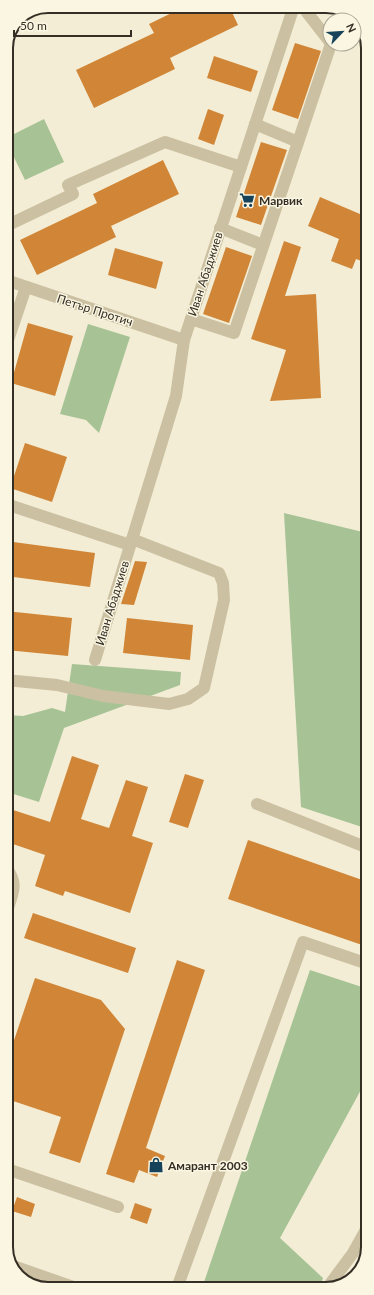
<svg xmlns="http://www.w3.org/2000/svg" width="374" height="1295" font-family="Lato,sans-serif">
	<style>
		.green { fill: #a7c395 }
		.building { fill: #d08636 }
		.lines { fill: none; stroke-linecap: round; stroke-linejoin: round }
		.minor { stroke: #cbc0a1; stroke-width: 12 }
		.labels { text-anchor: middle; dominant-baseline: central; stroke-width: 3; stroke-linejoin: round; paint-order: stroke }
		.poi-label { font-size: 12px; font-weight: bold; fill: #352e25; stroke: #faf6e2; text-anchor: start }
		.street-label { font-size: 12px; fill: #352e25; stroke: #faf6e2 }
		.rim { fill: none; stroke: #352e25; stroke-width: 2 }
	</style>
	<rect width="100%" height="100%" fill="#f3edd6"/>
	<!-- green -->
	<g class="green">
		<path d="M44,119L64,162L25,180L6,141V138Z"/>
		<path d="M88,324L130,337L99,433L86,420L60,414Z"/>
		<path d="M284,513L367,533L368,829L301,807Z"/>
		<path d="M72,664L181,672L180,685L64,728L39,802L7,792V715L23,716L52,708L65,712Z"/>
		<path d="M310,970L368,989V1077L280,1238L323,1278L320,1288H202Z"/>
	</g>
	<!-- building -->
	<g class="building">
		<path d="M186,6H229L238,25L170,58L175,69L94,108L76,70L154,33L149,24Z"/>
		<path d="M295,43L321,51L298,119L272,110Z"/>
		<path d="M214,56L258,71L251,92L207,78Z"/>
		<path d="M208,109L224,115L214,145L198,139Z"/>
		<path d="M261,142L287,150L261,225L236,217Z"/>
		<path d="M163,160L179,194L111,226L116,237L37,275L20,240L97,203L93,194Z"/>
		<path d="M320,197L367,217V263L356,259L352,269L331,261L339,239L308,226Z"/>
		<path d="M284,241L301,247L285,296L316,294L321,398L270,401L286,350L251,339Z"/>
		<path d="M226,247L252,256L229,323L203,314Z"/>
		<path d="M115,248L163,262L156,289L108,275Z"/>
		<path d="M28,323L73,336L55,396L11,383Z"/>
		<path d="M25,443L67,457L52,502L10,488Z"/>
		<path d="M6,541L95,553L90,587L6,576Z"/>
		<path d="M135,561L147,562L134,605L121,604Z"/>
		<path d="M6,611L72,618L68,656L6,650Z"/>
		<path d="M127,618L193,625L190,660L123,653Z"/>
		<path d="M72,756L99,765L81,819L109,828L126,780L148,787L132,836L153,843L130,913L65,891L63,896L35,886L45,855L7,842V808L50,822Z"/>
		<path d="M185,774L204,780L188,828L169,822Z"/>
		<path d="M248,840L368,882V947L228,899Z"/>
		<path d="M33,913L136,948L128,973L24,938Z"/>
		<path d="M177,960L205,970L146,1148L165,1156L157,1177L139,1170L134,1183L106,1174Z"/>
		<path d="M35,978L101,1000L125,1029L80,1163L49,1153L61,1117L7,1099V1061Z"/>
		<path d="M17,1197L35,1204L31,1217L12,1211Z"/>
		<path d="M135,1203L152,1209L147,1224L130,1218Z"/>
	</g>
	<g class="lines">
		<!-- minor -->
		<g class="minor">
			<path d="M302,6L330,42"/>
			<path d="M255,124L298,142"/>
			<path d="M6,226L73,194L68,185L165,142L241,167"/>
			<path d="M220,228L263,245"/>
			<path d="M6,280L184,340"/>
			<path d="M191,319L234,333L331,44"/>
			<path d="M6,346L26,287"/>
			<path d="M6,504L130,545"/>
			<path d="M95,660L176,396L184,340L294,6"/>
			<path d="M6,680L57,685L103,696L169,704L188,699L204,688L224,600L223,583L219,573L132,539"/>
			<path d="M257,804L368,848"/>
			<path d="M7,869C19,884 12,895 7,911"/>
			<path d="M7,1169L118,1207"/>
			<path d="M13,1266L79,1289"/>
			<path d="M177,1288L303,942L368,964"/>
			<path d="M328,1288L330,1284L353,1253L368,1226"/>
		</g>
	</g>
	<!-- icons -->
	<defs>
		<g id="supermarket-bare" transform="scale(1.2)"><path d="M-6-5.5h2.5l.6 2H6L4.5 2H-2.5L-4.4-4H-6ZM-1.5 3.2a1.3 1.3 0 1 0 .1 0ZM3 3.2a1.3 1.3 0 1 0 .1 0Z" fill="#17435a" stroke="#faf6e2" stroke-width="2.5" paint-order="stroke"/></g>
		<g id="shop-bare" transform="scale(1.2)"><path d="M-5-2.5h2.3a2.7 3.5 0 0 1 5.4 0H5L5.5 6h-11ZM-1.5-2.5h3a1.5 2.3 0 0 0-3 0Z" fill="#17435a" stroke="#faf6e2" stroke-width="2.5" paint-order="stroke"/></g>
	</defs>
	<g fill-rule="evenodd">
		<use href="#supermarket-bare" x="247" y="200"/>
		<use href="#shop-bare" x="156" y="1165"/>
	</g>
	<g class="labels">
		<!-- poi labels -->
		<g class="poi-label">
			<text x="259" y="200">Марвик</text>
			<text x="168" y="1165">Амарант 2003</text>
		</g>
		<!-- street labels -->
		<g class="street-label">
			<text transform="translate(205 274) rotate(-72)">Иван Абаджиев</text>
			<text transform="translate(95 310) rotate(18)">Петър Протич</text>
			<text transform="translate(112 603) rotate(-73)">Иван Абаджиев</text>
		</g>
	</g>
	<!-- crop -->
	<path d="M0 0H374V1295H0ZM48 13H326A35 35 0 0 1 361 48V1247A35 35 0 0 1 326 1282H48A35 35 0 0 1 13 1247V48A35 35 0 0 1 48 13Z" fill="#faf6e2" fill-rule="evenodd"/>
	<path class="rim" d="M48 13H326A35 35 0 0 1 361 48V1247A35 35 0 0 1 326 1282H48A35 35 0 0 1 13 1247V48A35 35 0 0 1 48 13Z"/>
	<!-- north arrow -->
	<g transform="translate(342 32) rotate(65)"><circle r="19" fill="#faf6e2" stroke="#aba696"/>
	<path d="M0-3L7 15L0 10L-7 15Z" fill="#17435a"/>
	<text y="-6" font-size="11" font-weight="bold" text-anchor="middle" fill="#352e25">N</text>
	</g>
	<!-- scale -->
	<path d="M14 30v6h117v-6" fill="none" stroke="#352e25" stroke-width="2"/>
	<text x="20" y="30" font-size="12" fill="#352e25" stroke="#faf6e2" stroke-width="3" paint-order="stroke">50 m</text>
</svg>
